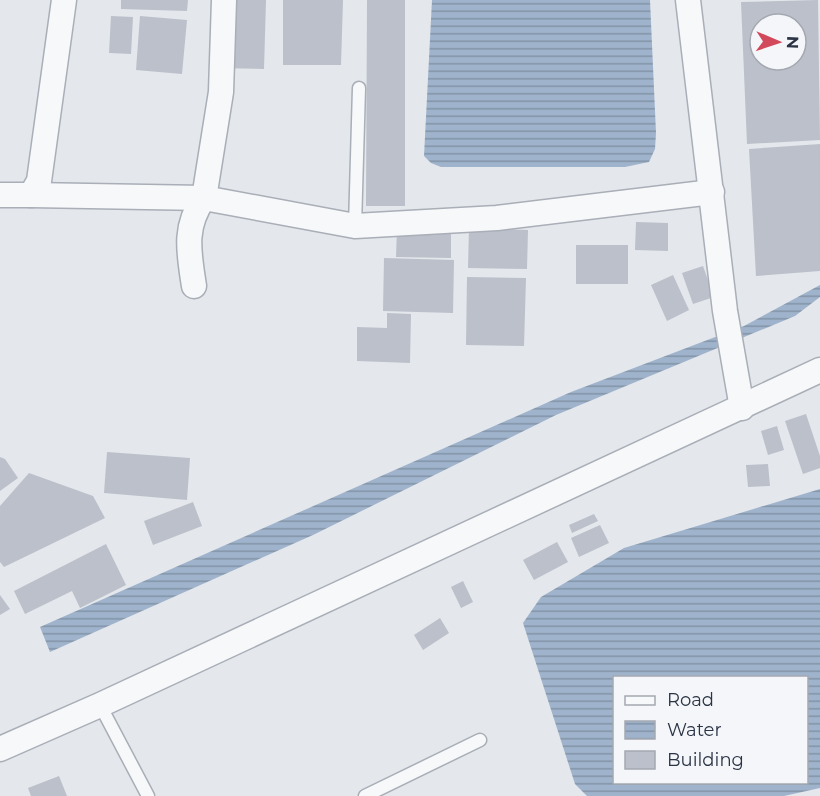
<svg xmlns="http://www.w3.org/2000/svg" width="820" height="796" font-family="Montserrat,sans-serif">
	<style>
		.water { fill: url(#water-rules); fill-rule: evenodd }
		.building { fill: #bbc0ca; fill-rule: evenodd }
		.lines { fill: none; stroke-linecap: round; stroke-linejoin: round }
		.service-casing { stroke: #a9aeb7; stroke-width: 15 }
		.minor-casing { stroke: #a9aeb7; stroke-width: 27 }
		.service { stroke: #f7f8fa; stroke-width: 12 }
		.minor { stroke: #f7f8fa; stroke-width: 24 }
	</style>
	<defs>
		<pattern id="water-rules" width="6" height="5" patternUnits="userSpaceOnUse" patternTransform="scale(1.5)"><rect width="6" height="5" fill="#9fb4cc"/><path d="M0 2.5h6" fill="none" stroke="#8293a7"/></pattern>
	</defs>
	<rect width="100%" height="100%" fill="#e4e7ec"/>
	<!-- water -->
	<g class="water">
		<path d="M432,0H650L656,133L655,149L649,162L625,167H441L431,163L424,156Z"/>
		<path d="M820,285V297L795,316L556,415L313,535L50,652L40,627L571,392L744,326Z"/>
		<path d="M820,489V788L784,796H587L575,784L523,623L541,597L624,548ZM614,678H806V782H614Z"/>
	</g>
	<!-- building -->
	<g class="building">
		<path d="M121,0H188L187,11L121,9Z"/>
		<path d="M217,0H266L264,69L215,68Z"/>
		<path d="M283,0H343L341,65H283Z"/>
		<path d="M367,0H405V206H366Z"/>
		<path d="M818,0L820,140L747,144L741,2ZM760,24H796V60H760Z"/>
		<path d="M111,16L133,17L131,54L109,53Z"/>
		<path d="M140,16L187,20L182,74L136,70Z"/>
		<path d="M820,144V271L756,276L749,149Z"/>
		<path d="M636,222L668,223V251L635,250Z"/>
		<path d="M397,228L451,229V258L396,257Z"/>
		<path d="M469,228L528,230L527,269L468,268Z"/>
		<rect x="576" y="245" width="52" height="39"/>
		<path d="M384,258L454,260L453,313L383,311Z"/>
		<path d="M703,266L714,297L693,304L682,273Z"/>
		<path d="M673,275L689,310L667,321L651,285Z"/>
		<path d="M467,277L526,278L524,346L466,345Z"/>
		<path d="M387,313L411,314L410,363L357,361V327L387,328Z"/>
		<path d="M806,414L820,456V468L803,474L785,421Z"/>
		<path d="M777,426L784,450L768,455L761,431Z"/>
		<path d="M107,452L190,458L187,500L104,493Z"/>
		<path d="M0,457L5,459L18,478L0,491Z"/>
		<path d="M768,464L770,486L748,487L746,465Z"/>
		<path d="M29,473L93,496L105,518L4,567L0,562V506Z"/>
		<path d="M193,502L202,526L153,545L144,521Z"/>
		<path d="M594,514L598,521L572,533L569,525Z"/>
		<path d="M600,525L609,543L579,557L571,538Z"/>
		<path d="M557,542L568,562L534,580L523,560Z"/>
		<path d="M106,544L126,585L80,608L72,591L25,614L14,591Z"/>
		<path d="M463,581L473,602L461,608L451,587Z"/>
		<path d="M0,595L10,609L0,615Z"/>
		<path d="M440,618L449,633L423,650L414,635Z"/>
		<path d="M59,776L67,796H31L28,788Z"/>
	</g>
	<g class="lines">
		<!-- service casing -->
		<g class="service-casing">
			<g id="service">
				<path d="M355,226L359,88"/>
				<path d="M100,705L148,796"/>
				<path d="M365,796L480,740"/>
			</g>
		</g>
		<!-- minor casing -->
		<g class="minor-casing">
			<g id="minor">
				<path d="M224,0L221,92L204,198L355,226L497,218L712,192"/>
				<path d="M688,0L725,311L742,408"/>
				<path d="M0,195H31L39,181L64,0"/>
				<path d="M31,195L204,198"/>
				<path d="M194,286C189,253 183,227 204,198"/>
				<path d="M0,749L100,705L820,370"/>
			</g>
		</g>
		<!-- service -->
		<use href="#service" class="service"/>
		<!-- minor -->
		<use href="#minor" class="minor"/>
	</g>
	<!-- legend -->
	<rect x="613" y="676" width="195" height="108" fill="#f4f6f9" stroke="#a4a8b1" stroke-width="1.5"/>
	<rect x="625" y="696" width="30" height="9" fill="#f7f8fa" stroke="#a4a8b1" stroke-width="1.5"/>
	<text x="667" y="706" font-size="18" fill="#2b3445">Road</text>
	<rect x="625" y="721" width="30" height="18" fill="url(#water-rules)" stroke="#a4a8b1" stroke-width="1.5"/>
	<text x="667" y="736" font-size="18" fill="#2b3445">Water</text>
	<rect x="625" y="751" width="30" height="18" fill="#bbc0ca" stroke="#a4a8b1" stroke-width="1.5"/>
	<text x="667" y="766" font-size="18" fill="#2b3445">Building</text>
	<!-- north arrow -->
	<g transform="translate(778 42) rotate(92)"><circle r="28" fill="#f4f6f9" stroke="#a4a8b1" stroke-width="1.5"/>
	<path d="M0-4.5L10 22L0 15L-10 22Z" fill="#d1495b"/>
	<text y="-9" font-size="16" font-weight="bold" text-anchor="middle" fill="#2b3445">N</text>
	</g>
</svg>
